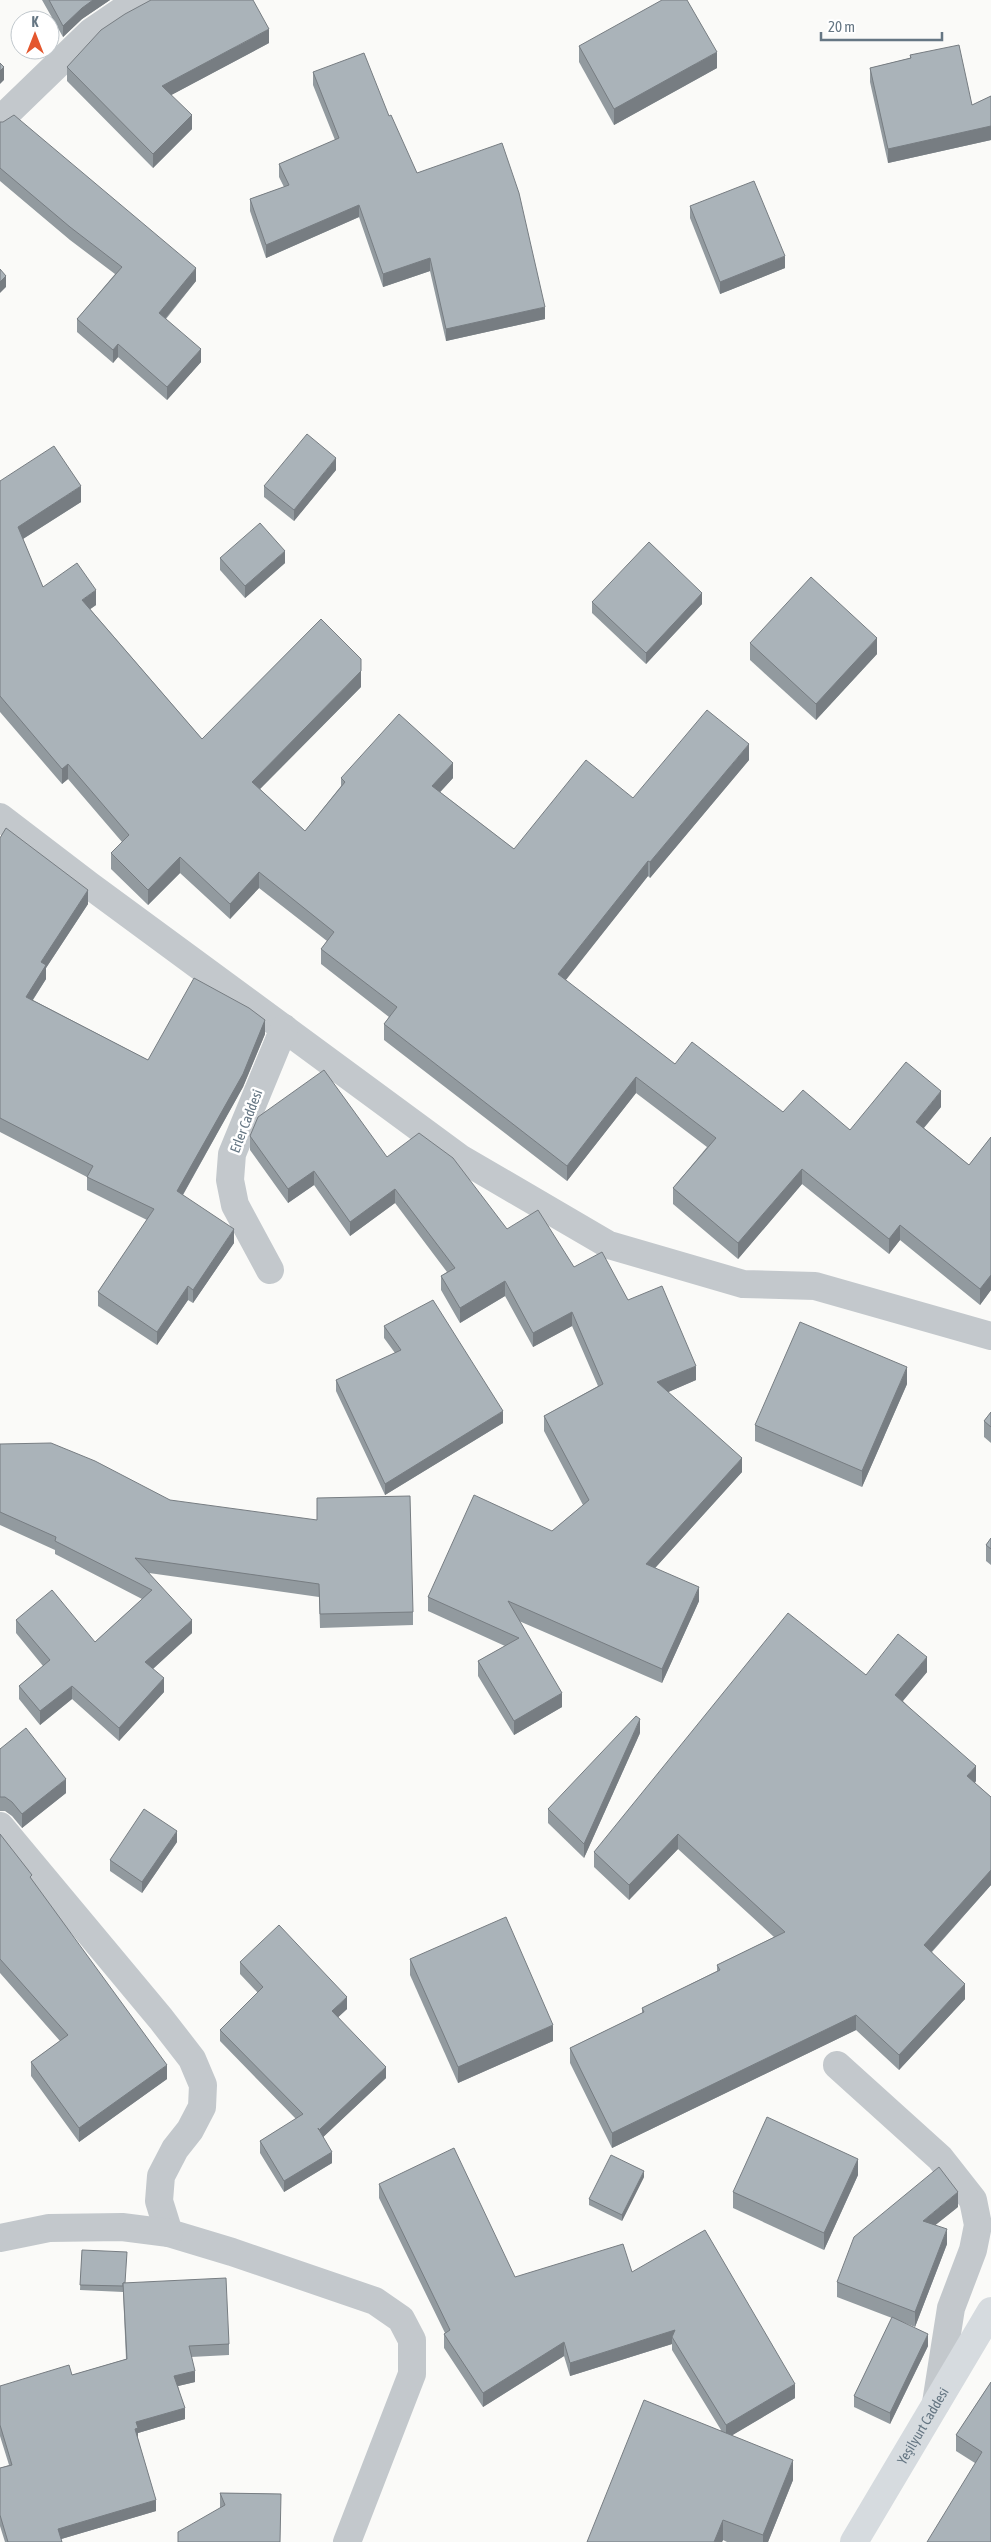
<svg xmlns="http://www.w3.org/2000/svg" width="991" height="2542" font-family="'Asap Condensed',sans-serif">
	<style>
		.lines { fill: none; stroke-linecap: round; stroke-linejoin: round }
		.minor { stroke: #c3c8cc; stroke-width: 28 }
		.secondary { stroke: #d6dbdf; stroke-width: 28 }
		.wall { fill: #929a9f }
		.shaded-wall { fill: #777d82 }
		.building { fill: #aab3b9; stroke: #777d82 }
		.labels { text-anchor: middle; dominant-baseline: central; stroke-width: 5; stroke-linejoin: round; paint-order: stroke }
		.street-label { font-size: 14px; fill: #657683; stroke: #fff }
	</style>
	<rect width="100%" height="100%" fill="#fafaf8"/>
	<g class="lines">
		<!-- minor -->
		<g class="minor">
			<path d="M0,120L91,32L138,0"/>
			<path d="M0,817L89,885L460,1158L609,1245L743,1284L815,1286L991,1336"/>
			<path d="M270,1270L235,1205L230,1180L232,1154L284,1028"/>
			<path d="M0,1826L161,2019L192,2059L203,2085L202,2107L190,2130L175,2149L161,2176L159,2201L169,2233L232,2252L375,2301L401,2319L412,2340V2374L347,2542"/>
			<path d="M837,2065L940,2158L973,2200L978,2225L973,2250L951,2308L936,2403"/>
			<path d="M0,2238L49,2228L122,2227L169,2233"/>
		</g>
		<!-- secondary -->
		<path class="secondary" id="s1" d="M854,2542L991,2311"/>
	</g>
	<!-- wall -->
	<g class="wall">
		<path d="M42,0H110L82,19L63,37Z"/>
		<path d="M269,43L171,95L192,129L153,168L67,81V67Z"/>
		<path d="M579,46L717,68L614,125L579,62Z"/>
		<path d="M910,55L972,105L991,96V140L888,163L870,82V68L910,58Z"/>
		<path d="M313,72L389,116L417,173L545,319L446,341L430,271L383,287L359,217L266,258L250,211V199L284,187L279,177V164L335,140L313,85Z"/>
		<path d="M0,122L196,281L166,319L201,362L167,400L118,357L113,363L77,332V319L115,274L70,240L0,181Z"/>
		<path d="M690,206L785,268L720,294L690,218Z"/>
		<path d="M336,470L294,521L264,497V486Z"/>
		<path d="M0,481L81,502L23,539L43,587L96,605L90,609L202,739L361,687L260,789L305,831L341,786V778H453L440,792L514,849L633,798L749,760L650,878L648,876L565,980L675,1064L783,1112L850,1130L941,1107L924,1128L969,1165L991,1137V1290L980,1305L900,1240L889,1254L802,1184L738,1259L673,1204V1188L707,1147L636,1093L567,1181L384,1040V1024L389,1017L321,964V949L327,941L259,888L230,919L180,873L148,905L111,869V853L122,842L68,779L62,784L0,712Z"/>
		<path d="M220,558L285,563L245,598L220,570Z"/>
		<path d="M592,602L702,604L646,664L592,613Z"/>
		<path d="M750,643L877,654L816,720L750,660Z"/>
		<path d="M0,838L88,904L46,968V979L33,1000L148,1060L265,1034L243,1087L183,1195L234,1243L193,1303L188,1300L157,1345L98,1306V1292L147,1220L87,1190V1177L0,1132Z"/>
		<path d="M250,1136L387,1157L507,1229L574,1267L628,1300L696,1380L668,1392L742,1472L655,1568L699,1601L662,1683L519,1621L562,1707L514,1735L478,1676V1661L505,1646L428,1611V1597L552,1531L583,1505L544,1431V1416L598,1386L572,1326L533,1347L505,1296L460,1323L441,1290V1276L447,1272L395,1203L350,1236L314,1185L288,1203L250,1150Z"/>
		<path d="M384,1326L503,1423L385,1495L336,1391V1380L395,1353L384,1338Z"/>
		<path d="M907,1384L862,1487L755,1441V1425Z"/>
		<path d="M991,1412V1443L984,1437V1421Z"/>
		<path d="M0,1444L170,1500L413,1612V1625L320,1628L319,1597L149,1573L192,1633L153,1669L164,1692L119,1741L72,1699L40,1725L19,1699V1686L43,1666L16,1633V1620L95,1642L142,1599L55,1554V1550L0,1525Z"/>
		<path d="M991,1538V1565L986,1561V1545Z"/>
		<path d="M927,1672L903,1701L976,1781L975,1783L991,1797V1885L932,1952L965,1999L899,2070L856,2030L612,2148L570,2063V2048L642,2013V2008L717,1971V1965L774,1937L678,1849L629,1900L594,1867V1852L866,1675Z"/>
		<path d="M640,1733L584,1858L548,1823V1809Z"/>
		<path d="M0,1749L66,1793L22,1828L12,1816L5,1811H0Z"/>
		<path d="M0,1834L32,1880L167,2079L79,2142L31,2076V2062L60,2041L0,1973Z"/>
		<path d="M177,1842L142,1893L110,1871V1860Z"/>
		<path d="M410,1959L553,2041L458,2083L410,1975Z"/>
		<path d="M240,1962L347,2009L338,2017L386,2078L323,2137L332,2163L284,2192L260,2153V2141L296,2119L220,2041V2030L258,1993L240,1974Z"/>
		<path d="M858,2175L824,2250L733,2208V2192Z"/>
		<path d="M644,2177L622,2221L589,2205V2199Z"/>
		<path d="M379,2184L515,2277L632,2272L795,2398L732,2435L793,2480L768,2542H727L723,2540L722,2542H587L721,2430L672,2350V2344L570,2376L564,2356L483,2407L444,2348V2334L445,2333L379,2198Z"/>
		<path d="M958,2207L935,2225L947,2244L915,2327L900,2321L928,2346L890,2424L854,2407V2396L892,2318L837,2297V2282Z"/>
		<path d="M82,2250L125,2283L229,2344V2355L191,2357L195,2382L178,2386L185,2419L138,2433V2439L156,2511L61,2539L62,2542H5L0,2526V2468L9,2465L0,2436V2386L72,2375L126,2359L123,2292L80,2290Z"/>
		<path d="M991,2382V2542L975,2463L956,2451V2435Z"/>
		<path d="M220,2493L281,2494L220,2508Z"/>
	</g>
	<!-- shaded-wall -->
	<g class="shaded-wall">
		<path d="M93,0H110L82,19L63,37V26L82,8Z"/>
		<path d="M269,29V43L162,100V86Z"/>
		<path d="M717,52V68L614,125V109Z"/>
		<path d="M4,67V80L0,84V71Z"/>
		<path d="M192,115V129L153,168V154Z"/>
		<path d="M991,126V140L888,163V149Z"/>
		<path d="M359,205V217L266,258V245Z"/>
		<path d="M785,256V268L720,294V282Z"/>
		<path d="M430,258V271L383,287V274Z"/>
		<path d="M196,268V281L159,326V313Z"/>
		<path d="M6,276V287L0,293V282Z"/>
		<path d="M545,307V319L446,341V329Z"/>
		<path d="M118,344V357L113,363V350Z"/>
		<path d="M201,349V362L167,400V387Z"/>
		<path d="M336,458V470L294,521V510Z"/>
		<path d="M81,486V502L18,542V527Z"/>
		<path d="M285,551V563L245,598V586Z"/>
		<path d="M96,590V605L82,615V600Z"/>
		<path d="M702,593V604L646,664V653Z"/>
		<path d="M877,638V654L816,720V704Z"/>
		<path d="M361,671V687L252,797V782Z"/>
		<path d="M749,744V760L650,878V862Z"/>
		<path d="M453,763V778L432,801V786Z"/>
		<path d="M68,764V779L62,784V769Z"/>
		<path d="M180,857V873L148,905V890Z"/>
		<path d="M648,861V876L558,990V974Z"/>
		<path d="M259,872V888L230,919V904Z"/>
		<path d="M88,890V904L46,968V979L26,1010V997L41,962Z"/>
		<path d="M265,1020V1034L243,1087L177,1205V1191Z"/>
		<path d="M636,1077V1093L567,1181V1166Z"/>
		<path d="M941,1091V1107L916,1137V1122Z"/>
		<path d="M802,1169V1184L738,1259V1243Z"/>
		<path d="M314,1171V1185L288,1203V1189Z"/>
		<path d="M395,1189V1203L350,1236V1222Z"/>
		<path d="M900,1225V1240L889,1254V1239Z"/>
		<path d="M234,1229V1243L193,1303V1290Z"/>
		<path d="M991,1275V1290L980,1305V1289Z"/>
		<path d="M505,1281V1296L460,1323V1308Z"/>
		<path d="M188,1286V1300L157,1345V1332Z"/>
		<path d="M572,1312V1326L533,1347V1333Z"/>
		<path d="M696,1366V1380L657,1397V1382Z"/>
		<path d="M907,1367V1384L862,1487V1471Z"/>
		<path d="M503,1411V1423L385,1495V1484Z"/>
		<path d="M742,1458V1472L646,1578V1564Z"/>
		<path d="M699,1587V1601L662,1683V1669Z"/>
		<path d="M192,1620V1633L145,1676V1662Z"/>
		<path d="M927,1657V1672L895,1710V1695Z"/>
		<path d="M164,1678V1692L119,1741V1728Z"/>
		<path d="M72,1686V1699L40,1725V1711Z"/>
		<path d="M562,1693V1707L514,1735V1721Z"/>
		<path d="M640,1719V1733L584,1858V1844Z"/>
		<path d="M976,1766V1781L967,1791V1776Z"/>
		<path d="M66,1779V1793L22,1828V1814Z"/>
		<path d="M177,1831V1842L142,1893V1882Z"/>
		<path d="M678,1834V1849L629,1900V1885Z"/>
		<path d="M991,1870V1885L924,1960V1945Z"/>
		<path d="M965,1984V1999L899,2070V2055Z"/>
		<path d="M347,1997V2009L332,2023V2011Z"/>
		<path d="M856,2015V2030L612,2148V2133Z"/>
		<path d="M553,2025V2041L458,2083V2067Z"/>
		<path d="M167,2065V2079L79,2142V2128Z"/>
		<path d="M386,2067V2078L319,2141V2130Z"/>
		<path d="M332,2152V2163L284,2192V2181Z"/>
		<path d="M858,2159V2175L824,2250V2233Z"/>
		<path d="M644,2171V2177L622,2221V2215Z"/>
		<path d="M958,2192V2207L923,2235V2221Z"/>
		<path d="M947,2229V2244L915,2327V2312Z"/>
		<path d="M675,2330L672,2337V2344L570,2376V2363Z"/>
		<path d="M928,2334V2346L890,2424V2413Z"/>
		<path d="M564,2342V2356L483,2407V2393Z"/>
		<path d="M195,2371V2382L174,2387V2376Z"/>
		<path d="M795,2384V2398L726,2439V2425Z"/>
		<path d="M185,2408V2419L138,2433V2439L135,2429L136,2422Z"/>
		<path d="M793,2460V2480L768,2542H763V2535Z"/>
		<path d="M156,2500V2511L58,2540V2529Z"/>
		<path d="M723,2520V2540L722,2542H714Z"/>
	</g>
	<!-- building -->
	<g class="building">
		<path d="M49,0H93L82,8L63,26Z"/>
		<path d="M151,0H253L269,29L162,86L192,115L153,154L67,67L101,30L125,14Z"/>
		<path d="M662,0H687L717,52L614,109L579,46Z"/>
		<path d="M959,45L972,105L991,96V126L888,149L870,68L911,58L910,55Z"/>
		<path d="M364,53L389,116L391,115L417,173L502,143L519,193L545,307L446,329L430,258L383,274L359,205L266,245L250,199L289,185L279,164L339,138L313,72Z"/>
		<path d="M0,63L4,67L0,71Z"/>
		<path d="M14,115L196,268L159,313L201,349L167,387L118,344L113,350L77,319L122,267L70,227L0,168V122H3Z"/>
		<path d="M754,181L785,256L720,282L690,206Z"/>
		<path d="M0,269L6,276L0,282Z"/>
		<path d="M307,434L336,458L294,510L264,486Z"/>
		<path d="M54,446L81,486L18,527L43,587L77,563L96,590L82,600L202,739L321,619L361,659V671L252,782L305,831L345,782L341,778L399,714L453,763L432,786L514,849L586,760L633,798L707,710L749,744L650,862L648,861L558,974L675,1064L692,1042L783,1112L803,1090L850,1130L906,1062L941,1091L916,1122L969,1165L991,1137V1275L980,1289L900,1225L889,1239L802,1169L738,1243L673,1188L716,1138L636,1077L567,1166L384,1024L397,1007L321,949L334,932L259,872L230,904L180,857L148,890L111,853L129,835L68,764L62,769L0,696V481Z"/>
		<path d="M260,523L285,551L245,586L220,558Z"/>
		<path d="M649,542L702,593L646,653L592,602Z"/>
		<path d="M811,577L877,638L816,704L750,643Z"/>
		<path d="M6,828L88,890L41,962L46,965L26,997L148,1060L194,978L249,1008L265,1020L243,1074L177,1191L234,1229L193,1290L188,1286L157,1332L98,1292L154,1209L87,1177L93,1166L0,1118V838Z"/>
		<path d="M324,1070L387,1157L419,1133L453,1158L507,1229L538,1210L574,1267L602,1252L628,1300L662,1286L696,1366L657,1382L742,1458L646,1564L699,1587L662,1669L508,1601L562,1693L514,1721L478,1661L519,1638L428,1597L474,1495L552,1531L589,1500L544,1416L603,1384L572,1312L533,1333L505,1281L460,1308L441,1276L455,1268L395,1189L350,1222L314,1171L288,1189L250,1136L258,1117Z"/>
		<path d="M433,1300L503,1411L385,1484L336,1380L401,1350L384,1326Z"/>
		<path d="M800,1322L907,1367L862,1471L755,1425Z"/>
		<path d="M991,1412V1427L984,1421Z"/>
		<path d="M51,1443L95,1461L170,1500L317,1520V1498L410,1496L413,1612L320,1614L319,1584L135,1558L192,1620L145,1662L164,1678L119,1728L72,1686L40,1711L19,1686L50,1660L16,1620L52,1590L95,1642L152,1590L55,1541L56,1537L0,1512V1444Z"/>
		<path d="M991,1538V1549L986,1545Z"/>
		<path d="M788,1613L866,1675L898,1634L927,1657L895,1695L976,1766L967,1776L991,1797V1870L924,1945L965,1984L899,2055L856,2015L612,2133L570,2048L644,2012L642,2008L720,1970L717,1965L785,1932L678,1834L629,1885L594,1852Z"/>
		<path d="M636,1716L640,1719L584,1844L548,1809Z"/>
		<path d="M26,1728L66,1779L22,1814L12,1802L5,1797H0V1749Z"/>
		<path d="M144,1809L177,1831L142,1882L110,1860Z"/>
		<path d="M0,1834L32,1875L30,1877L167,2065L79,2128L31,2062L68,2035L0,1959Z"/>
		<path d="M506,1917L553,2025L458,2067L410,1959Z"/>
		<path d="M279,1925L347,1997L332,2011L386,2067L319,2130L318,2128L332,2152L284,2181L260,2141L303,2114L220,2030L263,1987L240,1962Z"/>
		<path d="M767,2117L858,2159L824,2233L733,2192Z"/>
		<path d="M454,2148L515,2277L623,2244L632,2272L705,2230L795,2384L726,2425L672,2337L675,2330L570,2363L564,2342L483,2393L444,2334L450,2330L379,2184Z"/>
		<path d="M611,2155L644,2171L622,2215L589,2199Z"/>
		<path d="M939,2167L958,2192L923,2221L947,2229L915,2312L837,2282L854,2237Z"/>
		<path d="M82,2250L127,2252L125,2283H123V2286L80,2285Z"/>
		<path d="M226,2278L229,2344L189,2346L195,2371L174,2376L185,2408L136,2422L138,2428L135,2429L156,2500L58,2529L62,2542H8L0,2515V2468L12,2465L0,2425V2386L69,2365L72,2375L127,2359L123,2283Z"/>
		<path d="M892,2317L928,2334L890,2413L854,2396Z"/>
		<path d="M991,2382V2542H927L982,2452L956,2435Z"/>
		<path d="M644,2400L793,2460L763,2535L723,2520L714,2542H587Z"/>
		<path d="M220,2493L281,2494L280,2542H178V2532L225,2505Z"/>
	</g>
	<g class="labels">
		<!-- street labels -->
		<g class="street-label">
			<text transform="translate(246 1121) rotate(-69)">Erler Caddesi</text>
			<text stroke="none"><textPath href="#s1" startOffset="135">Yeşilyurt Caddesi</textPath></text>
		</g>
	</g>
	<!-- north arrow -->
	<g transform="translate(35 35)"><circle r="24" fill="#ffffff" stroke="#c1c8cd"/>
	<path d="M0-4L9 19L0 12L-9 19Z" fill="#e4572e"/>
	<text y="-8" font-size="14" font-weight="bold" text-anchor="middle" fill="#657683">K</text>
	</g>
	<!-- scale -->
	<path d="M821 32v8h121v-8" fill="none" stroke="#657683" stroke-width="2.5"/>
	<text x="828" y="32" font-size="15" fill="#657683" stroke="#ffffff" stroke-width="4" paint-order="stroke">20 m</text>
</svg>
